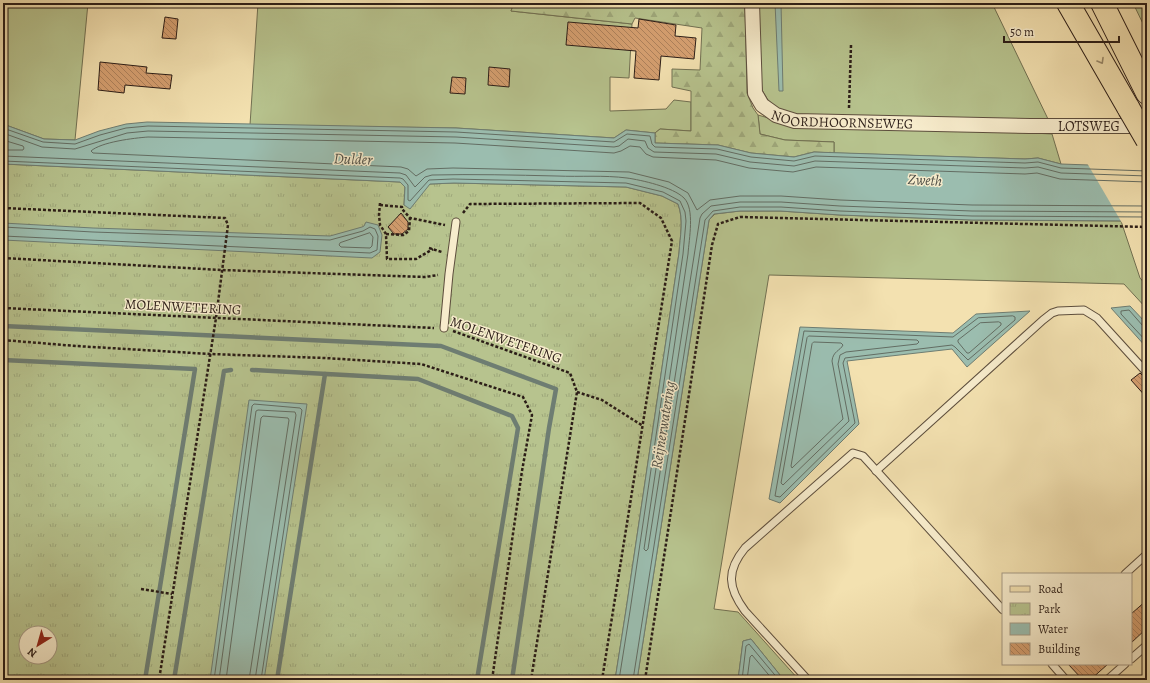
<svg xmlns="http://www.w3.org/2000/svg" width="1150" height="683" font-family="Alegreya,serif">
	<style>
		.grass { fill: #b7c38e; stroke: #717052 }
		.forest { fill: url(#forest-firs); stroke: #717052 }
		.park { fill: url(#park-tufts); stroke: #717052; fill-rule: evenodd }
		.water { fill: #9bbdaf; stroke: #6e7d72 }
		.pier { fill: #f3e1b0 }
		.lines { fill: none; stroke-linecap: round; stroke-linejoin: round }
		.shore { stroke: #636d63; stroke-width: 1 }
		.stream { stroke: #6e7d72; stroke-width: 4.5 }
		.building { fill: url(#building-back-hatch); stroke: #2b1d17 }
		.service-casing { stroke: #5d4e3d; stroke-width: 9 }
		.minor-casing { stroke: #5d4e3d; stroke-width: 16 }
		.primary-casing { stroke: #2b1d17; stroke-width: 24 }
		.path { stroke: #2b1d17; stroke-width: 2.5; stroke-dasharray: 3 2; stroke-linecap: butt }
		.service { stroke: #f7eccc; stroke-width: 7 }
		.minor { stroke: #f7eccc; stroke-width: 14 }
		.primary { stroke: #f3e1b0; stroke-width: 22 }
		.primary-bridge-casing { stroke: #2b1d17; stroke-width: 24; stroke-linecap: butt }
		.primary-bridge { stroke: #f3e1b0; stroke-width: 22 }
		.oneway { stroke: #99896b }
		.labels { text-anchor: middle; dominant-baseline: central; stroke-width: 3; stroke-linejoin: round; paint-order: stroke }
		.street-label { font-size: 14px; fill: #2b1d17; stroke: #f7eccc }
		.water-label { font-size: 15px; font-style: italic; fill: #4d4d45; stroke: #f7eccc }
	</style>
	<defs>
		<pattern id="forest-firs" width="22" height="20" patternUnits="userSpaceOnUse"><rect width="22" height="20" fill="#b7c38e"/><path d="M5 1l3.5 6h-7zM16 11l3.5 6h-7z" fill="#9ea77a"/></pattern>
		<pattern id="park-tufts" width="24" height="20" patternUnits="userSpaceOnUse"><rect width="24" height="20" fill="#b7c38e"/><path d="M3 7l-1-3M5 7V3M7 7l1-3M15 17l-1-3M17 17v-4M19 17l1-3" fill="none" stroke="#9ea77a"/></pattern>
		<pattern id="building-back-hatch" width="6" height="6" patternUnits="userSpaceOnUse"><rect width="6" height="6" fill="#d59f70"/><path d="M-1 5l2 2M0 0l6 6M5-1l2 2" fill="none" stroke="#ad815b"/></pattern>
	</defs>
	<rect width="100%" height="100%" fill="#f3e1b0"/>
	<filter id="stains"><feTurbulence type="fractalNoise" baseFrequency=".005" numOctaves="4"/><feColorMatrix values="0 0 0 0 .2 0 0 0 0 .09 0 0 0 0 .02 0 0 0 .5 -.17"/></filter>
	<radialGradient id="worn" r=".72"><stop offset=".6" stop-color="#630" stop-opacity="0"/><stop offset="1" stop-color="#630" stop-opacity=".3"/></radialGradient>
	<!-- grass -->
	<g class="grass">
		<path d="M3,3H88L75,140L44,139L3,124Z"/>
		<path d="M258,3H514L511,11L632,24L629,78L610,77V111L666,109L674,100L691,102V131L660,129L655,133L626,130L614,138L456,128L250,125Z"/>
		<path d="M759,3H992L1048,119L982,120L793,114L777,108L768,100L762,90L760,74Z"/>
		<path d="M1133,3H1147V32Z"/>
		<path d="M758,115L775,120L1052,134L1061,164L1038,158L1025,159L834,153V142L785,140L760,134Z"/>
		<path d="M740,211H780L840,215L972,220L1121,221L1140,278L1147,286V309L1124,284L769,275L714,609L738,612L799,680H784L751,639L743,641L738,680H637L709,220L715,214Z"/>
	</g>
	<!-- forest -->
	<path class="forest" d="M514,3H745L747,93L753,108L758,115L760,134L785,140L834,142V153L814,152L794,157L751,153L718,145L655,143V133L660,129L691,131V91L672,87V69L700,70L702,28L635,18L632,24L511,11Z"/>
	<!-- park -->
	<path class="park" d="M3,164L400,182L405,187L404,205L430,184L454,183L626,187L662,196L678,204C684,220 680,236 679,253L626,610L615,680H3ZM26,633H50V657H26Z"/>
	<!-- water -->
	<g class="water">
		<path d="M775,3H781L783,91H779Z"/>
		<path d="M147,122L456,128L614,138L626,130L655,133V143L718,145L751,153L794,157L814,152L1025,159L1038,158L1061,164L1147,167V221L972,220L840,215L780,211H740L714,214L709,220L637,680H615L626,610L679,253C680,236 684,220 678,204L662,196L626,187L454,183L430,184L410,209L404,205L405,187L400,182L3,164V124L44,139L75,140L99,131L126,124Z"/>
		<path d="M366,222L378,225L382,235L380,252L372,258L3,240V223L93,228L330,236L362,227L364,226Z"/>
		<path d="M1130,306L1147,324V348L1111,308Z"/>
		<path d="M1030,311L967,367L952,349L847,361L859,424L780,503L769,499L800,327L953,333L976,314Z"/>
		<path d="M249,400L307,404L264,680H210Z"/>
		<path d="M751,639L784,680H738L743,641Z"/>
	</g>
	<!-- pier -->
	<path class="pier" d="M1087,163L1142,165L1147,174V223H1122Z"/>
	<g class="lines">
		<!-- shore -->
		<g class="shore">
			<path d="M3,128L43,142L75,144L100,135L126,128L148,126L456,132L614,142L627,134L650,136L652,144L655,147L717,149L751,157L794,161L815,156L1025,163L1038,162L1061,168L1147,171"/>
			<path d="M3,133L42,147L75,149L127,133L148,131L456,137L614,147L619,146L628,139L645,141L648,148L654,152L716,154L750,162L794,166L815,161L1025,168L1038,167L1061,173L1147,176"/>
			<path d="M3,140L23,146L24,148L23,150H3"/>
			<path d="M3,156L400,173L406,175L415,187L425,177L432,175C473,174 515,175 557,176C580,177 604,175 627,178C641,180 673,187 684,198C695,209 689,239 688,254L644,549L646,551L648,549L700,218L702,214L711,206L740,202H781L840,206L972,211L1147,212"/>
			<path d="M3,161L400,178L403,179L408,185V200L410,201L429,180L453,179L626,183L663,192L680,201L685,212L686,221L683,254L630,611L619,680"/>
			<path d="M1147,182L1060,179L1037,173L1025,174L816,167L793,172L749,168L716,160L653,157L646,154L640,147L630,146L621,151L614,153L455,143L148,137C134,138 101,142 91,151L93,153L401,167L408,169L416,176L427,169L453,168L629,172L669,182L688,193L697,210L710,200L740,196H781L840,200L972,205L1147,206"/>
			<path d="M3,227L93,232L330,240L363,231L370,227L375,229L378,236L377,250L370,253L3,236"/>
			<path d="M370,233L373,237L372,246L370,248L341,247L339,245L340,243Z"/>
			<path d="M1013,316L1015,317V320L968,360L955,347L952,345L845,358L843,363L855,423L780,497L775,496L804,331L953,337L978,318Z"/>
			<path d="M999,322L1001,323V325L969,353H967L958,342V340L980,323Z"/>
			<path d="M1147,327L1143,326L1129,310L1121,311V314L1147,342"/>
			<path d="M809,336L917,340L919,342L917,344L846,352L840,355L838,364L849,421L783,485L781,483L807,338Z"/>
			<path d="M814,342L841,343L843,345C840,351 833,351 832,361L843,419L792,468L791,466L812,344Z"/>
			<path d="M214,680L252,406L254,404L300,408L302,410L261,680"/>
			<path d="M219,680L256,411L258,410L295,412L296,415L255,680"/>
			<path d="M226,680L261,418L263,416L288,418L289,420L249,680"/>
			<path d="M633,680L705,220L713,211L740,207H781L840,211L972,216L1147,217"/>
			<path d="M742,680L746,646L749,644L779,680"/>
			<path d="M747,680L750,657L752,655L773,680"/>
		</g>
		<!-- stream -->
		<g class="stream">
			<path d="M3,326L441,346L556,389L549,428L512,680"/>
			<path d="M3,360L195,369L145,680"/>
			<path d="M252,370L418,379L512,416L518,428L477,680"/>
			<path d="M174,680L224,371L231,370"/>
			<path d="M277,680L325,374"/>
		</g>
	</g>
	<!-- building -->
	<g class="building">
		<path d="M165,17L178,19L176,39L162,38Z"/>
		<path d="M639,19L676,25L675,36L696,38L694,59L661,56L659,80L634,78L636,51L566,45L568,22L638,28Z"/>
		<path d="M100,62L147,67L146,73L172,75L170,89L125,85L124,93L98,90Z"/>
		<path d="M489,67L510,69L509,87L488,85Z"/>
		<path d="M452,77L466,78L465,94L450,93Z"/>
		<path d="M401,213L408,222V229L402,234H394L388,227Z"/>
		<path d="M1140,373L1147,380V398L1131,380Z"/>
		<path d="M1147,600V628L1131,643V614Z"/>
		<path d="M1068,664H1108L1090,680H1083Z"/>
	</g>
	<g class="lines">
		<!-- service casing -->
		<g class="service-casing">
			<g id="service">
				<path d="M444,328L449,274L456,222"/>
				<path d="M876,471L1043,320L1052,313L1058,311L1084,310L1097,318L1147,373"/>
				<path d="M1125,574L1147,554"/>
				<path d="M1131,659L1147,645"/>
				<path d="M1052,664L1066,680"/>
				<path d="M808,680L745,611C728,588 726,571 745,548L853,453L863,456L1003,610"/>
				<path d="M1107,680L1125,664"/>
			</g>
		</g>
		<!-- minor casing -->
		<g class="minor-casing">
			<g id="minor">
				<path id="s1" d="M752,3L755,93L762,105L776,115L795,121L1030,126H1146"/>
			</g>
		</g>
		<!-- primary casing -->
		<g class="primary-casing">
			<g id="primary">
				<path d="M1068,3L1129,109"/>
				<path d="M1102,3L1147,93"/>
			</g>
		</g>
		<!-- path -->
		<g class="path">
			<path d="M849,108L851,45"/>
			<path d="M380,203L379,215L380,225L386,234L387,259H416L433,249"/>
			<path d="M380,205L402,207V209L410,218L445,225"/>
			<path d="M3,208L225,218L228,225L216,318L159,680"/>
			<path d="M463,213L470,204L640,203L661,218L672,241L602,680"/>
			<path d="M386,234L403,235L409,231L410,218"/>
			<path d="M429,248L442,252"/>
			<path d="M3,258L222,270L425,277L438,275"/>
			<path d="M3,308L434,328"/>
			<path d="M453,331L570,373L577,392L531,680"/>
			<path d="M3,340L76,346L210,354L325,358L421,364L523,397L532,415L522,471L492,680"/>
			<path d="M577,392L602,400L643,426"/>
			<path d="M141,589L172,594"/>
			<path d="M645,680L712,245L718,224L740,217L1147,227"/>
		</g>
		<!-- service -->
		<use href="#service" class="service"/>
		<!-- minor -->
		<use href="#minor" class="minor"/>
		<!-- primary -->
		<use href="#primary" class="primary"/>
		<!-- primary-bridge casing -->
		<g class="primary-bridge-casing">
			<path id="primary-bridge" d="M1129,109L1147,140"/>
		</g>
		<!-- primary-bridge -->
		<use href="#primary-bridge" class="primary-bridge"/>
	</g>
	<!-- one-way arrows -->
	<defs><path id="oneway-chevron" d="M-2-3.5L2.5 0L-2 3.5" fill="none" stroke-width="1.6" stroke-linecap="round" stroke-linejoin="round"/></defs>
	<use class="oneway" href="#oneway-chevron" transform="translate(1101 61) rotate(60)"/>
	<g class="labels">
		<!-- street labels -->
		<g class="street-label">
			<text stroke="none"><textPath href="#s1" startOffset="188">NOORDHOORNSEWEG</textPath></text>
			<text stroke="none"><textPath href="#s1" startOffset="435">LOTSWEG</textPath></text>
			<text transform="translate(183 307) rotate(3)">MOLENWETERING</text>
			<text transform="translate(506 340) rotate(19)">MOLENWETERING</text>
		</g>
		<!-- water labels -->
		<g class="water-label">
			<text transform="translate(353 159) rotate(2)">Dulder</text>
			<text transform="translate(925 180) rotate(3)">Zweth</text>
			<text transform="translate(663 425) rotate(-81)">Reijnerwatering</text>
		</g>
	</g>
	<!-- margin -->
	<rect width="1150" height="683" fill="none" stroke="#f3e1b0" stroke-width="16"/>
	<rect x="4" y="4" width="1142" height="675" fill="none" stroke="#2b1d17" stroke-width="2"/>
	<rect x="8" y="8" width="1134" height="667" fill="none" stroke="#2b1d17"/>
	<!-- legend -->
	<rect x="1002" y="573" width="130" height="92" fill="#f7eccc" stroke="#a59984"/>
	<rect x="1010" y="586" width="20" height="6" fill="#f3e1b0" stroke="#a59984"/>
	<text x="1038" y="593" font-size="12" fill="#2b1d17">Road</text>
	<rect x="1010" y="603" width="20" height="12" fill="url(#park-tufts)" stroke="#a59984"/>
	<text x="1038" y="613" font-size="12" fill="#2b1d17">Park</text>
	<rect x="1010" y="623" width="20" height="12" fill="#9bbdaf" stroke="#a59984"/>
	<text x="1038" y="633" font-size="12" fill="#2b1d17">Water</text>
	<rect x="1010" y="643" width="20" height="12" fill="url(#building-back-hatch)" stroke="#a59984"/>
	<text x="1038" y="653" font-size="12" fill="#2b1d17">Building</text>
	<!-- north arrow -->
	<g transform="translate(38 645) rotate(217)"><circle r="19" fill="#f7eccc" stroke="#a59984"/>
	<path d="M0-3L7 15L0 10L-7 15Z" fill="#8f2418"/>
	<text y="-6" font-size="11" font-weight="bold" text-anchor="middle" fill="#2b1d17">N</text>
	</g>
	<!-- scale -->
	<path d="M1004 36v6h115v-6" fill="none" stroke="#2b1d17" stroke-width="2"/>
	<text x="1010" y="36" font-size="12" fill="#2b1d17" stroke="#f7eccc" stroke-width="3" paint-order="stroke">50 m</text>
	<rect width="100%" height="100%" filter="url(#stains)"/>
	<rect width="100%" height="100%" fill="url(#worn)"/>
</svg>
